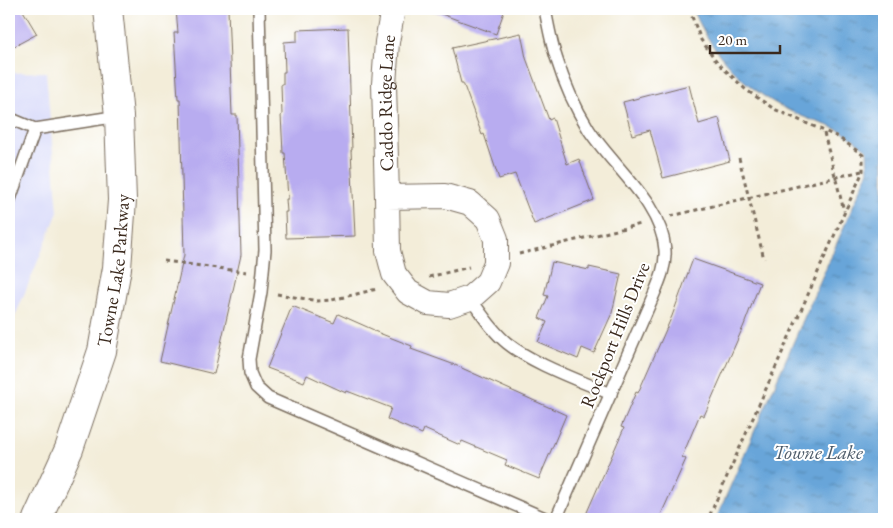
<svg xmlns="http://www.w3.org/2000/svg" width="893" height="528" font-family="'EB Garamond',serif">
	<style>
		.built { fill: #d6d8f9 }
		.water { fill: url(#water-ripples); stroke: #51687c }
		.building { fill: #b8acf0 }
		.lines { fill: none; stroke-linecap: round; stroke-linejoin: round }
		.service-casing { stroke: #7b6e5f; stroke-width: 14 }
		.minor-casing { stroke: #7b6e5f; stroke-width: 26 }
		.tertiary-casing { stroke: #7b6e5f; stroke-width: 30 }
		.path { stroke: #7b6e5f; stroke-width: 3; stroke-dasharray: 4 4; stroke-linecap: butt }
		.service { stroke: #fff; stroke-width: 11 }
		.minor { stroke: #fff; stroke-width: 24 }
		.tertiary { stroke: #fff; stroke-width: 28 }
		.labels { text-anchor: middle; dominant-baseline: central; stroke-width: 4; stroke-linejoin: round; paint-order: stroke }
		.street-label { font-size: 19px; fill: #3b2a1e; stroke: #fff }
		.water-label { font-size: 20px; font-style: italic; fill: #4d5b69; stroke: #fff }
	</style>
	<defs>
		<pattern id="water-ripples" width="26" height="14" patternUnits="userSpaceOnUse" patternTransform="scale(1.25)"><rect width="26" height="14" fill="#67a5d9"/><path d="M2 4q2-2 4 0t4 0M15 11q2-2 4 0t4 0" fill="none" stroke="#5687af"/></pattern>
	</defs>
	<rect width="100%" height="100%" fill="#fff"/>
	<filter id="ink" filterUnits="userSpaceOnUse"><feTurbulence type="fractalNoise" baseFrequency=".02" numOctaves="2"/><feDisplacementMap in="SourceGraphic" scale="10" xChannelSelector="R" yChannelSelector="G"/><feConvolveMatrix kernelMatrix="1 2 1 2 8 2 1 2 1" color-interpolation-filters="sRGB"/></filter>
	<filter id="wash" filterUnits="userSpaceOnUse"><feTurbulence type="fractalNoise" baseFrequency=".0096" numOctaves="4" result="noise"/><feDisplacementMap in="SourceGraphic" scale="20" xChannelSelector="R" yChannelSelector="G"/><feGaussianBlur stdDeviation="1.12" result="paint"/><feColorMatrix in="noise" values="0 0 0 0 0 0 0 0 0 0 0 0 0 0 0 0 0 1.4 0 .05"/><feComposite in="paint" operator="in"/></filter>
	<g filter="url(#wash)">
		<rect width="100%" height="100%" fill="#f3edd9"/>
		<!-- built -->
		<path class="built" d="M46,72L58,212L9,331V73Z"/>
		<!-- water -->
		<path class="water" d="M693,9H884V519H716L868,172L867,150C859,144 849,135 839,130C826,124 812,121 799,115C750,94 714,59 693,9Z"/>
		<g id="blocks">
			<!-- building -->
			<g class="building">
				<path d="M9,9H22L37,34L9,49Z"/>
				<path d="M176,9H228L232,115H237L241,255L214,374L160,361L184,255L180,99H178L174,33H178Z"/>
				<path d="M433,9H505L496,34L433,11Z"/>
				<path d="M348,28L352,150H351L355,236L286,238L285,212H287L286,199H288L285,153H283L281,115H282L281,84H283V72H285L284,42L297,41V30Z"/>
				<path d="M521,33L526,58L549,120L553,118L567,164L579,159L594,200L534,224L515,174L499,179L484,134L482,135L463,83H461L452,48Z"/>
				<path d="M689,85L699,124L719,118L730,161L663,178L650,130L632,135L623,102Z"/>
				<path d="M693,259L760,283L744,325L704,416L700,414L682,457L686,459L659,519H584L624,428L621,427L636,392L638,393L672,316Z"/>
				<path d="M552,262L589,270V267L621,274L612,313L594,353L582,348L578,359L538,342L547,322L539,318L548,296L544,295Z"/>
				<path d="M292,306L334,323L338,314L374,330V331L412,346L411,349L455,365L566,415L539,479L505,465L507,460L462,441L460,445L424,429L422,434L387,419L391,408L347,391L346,393L307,375L304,382L267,368Z"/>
			</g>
		</g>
	</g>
	<g filter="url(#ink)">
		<use href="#blocks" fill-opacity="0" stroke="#7b6e5f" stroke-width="1"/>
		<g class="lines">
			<!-- service casing -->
			<g class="service-casing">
				<g id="service">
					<path d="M259,9L265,250L261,292L249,359L250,373L256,387L268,398L547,519"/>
					<path d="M545,9C548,25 551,42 556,57C563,80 576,109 589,130C613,167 662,204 665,250C666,266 660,280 654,294L556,519"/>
					<path d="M9,118L35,129L119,116"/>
					<path d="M9,202L35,129"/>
					<path d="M470,298C481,313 492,331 507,343C533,364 579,380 611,394"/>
				</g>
			</g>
			<!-- minor casing -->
			<g class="minor-casing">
				<g id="minor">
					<path id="s1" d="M387,197L445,196L470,203L488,219L496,239V263L488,282L470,298L449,305L428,303L408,292L394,274L388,251L387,197L384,84L387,42L393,9"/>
				</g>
			</g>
			<!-- tertiary casing -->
			<g class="tertiary-casing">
				<g id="tertiary">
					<path id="s2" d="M37,519L69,449L102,351L117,268L122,200L119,116L108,9"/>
				</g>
			</g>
			<!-- path -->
			<g class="path">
				<path d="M689,9L701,40L718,63L745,89L774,109L838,137L863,155V171L708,519"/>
				<path d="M824,133L844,211"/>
				<path d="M739,158L764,259"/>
				<path d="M671,216L862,171"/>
				<path d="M519,254L641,224"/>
				<path d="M164,261L247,272"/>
				<path d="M429,277L469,267"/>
				<path d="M277,294L318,301L332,300L377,289"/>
			</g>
			<!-- service -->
			<use href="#service" class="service"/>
			<!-- minor -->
			<use href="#minor" class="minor"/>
			<!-- tertiary -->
			<use href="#tertiary" class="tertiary"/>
		</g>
	</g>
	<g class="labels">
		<!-- street labels -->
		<g class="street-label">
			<text stroke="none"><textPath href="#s1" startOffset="459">Caddo Ridge Lane</textPath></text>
			<text stroke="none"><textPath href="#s2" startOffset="262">Towne Lake Parkway</textPath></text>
			<text transform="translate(615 335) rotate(-68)">Rockport Hills Drive</text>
		</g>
		<!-- water labels -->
		<g class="water-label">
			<text x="818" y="452">Towne Lake</text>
		</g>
	</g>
	<!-- margin -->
	<rect width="893" height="528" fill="none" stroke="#fff" stroke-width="30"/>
	<!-- scale -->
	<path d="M710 45v8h70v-8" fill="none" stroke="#3b2a1e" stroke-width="2.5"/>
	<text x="718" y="45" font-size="15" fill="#3b2a1e" stroke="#ffffff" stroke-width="4" paint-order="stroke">20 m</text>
</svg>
